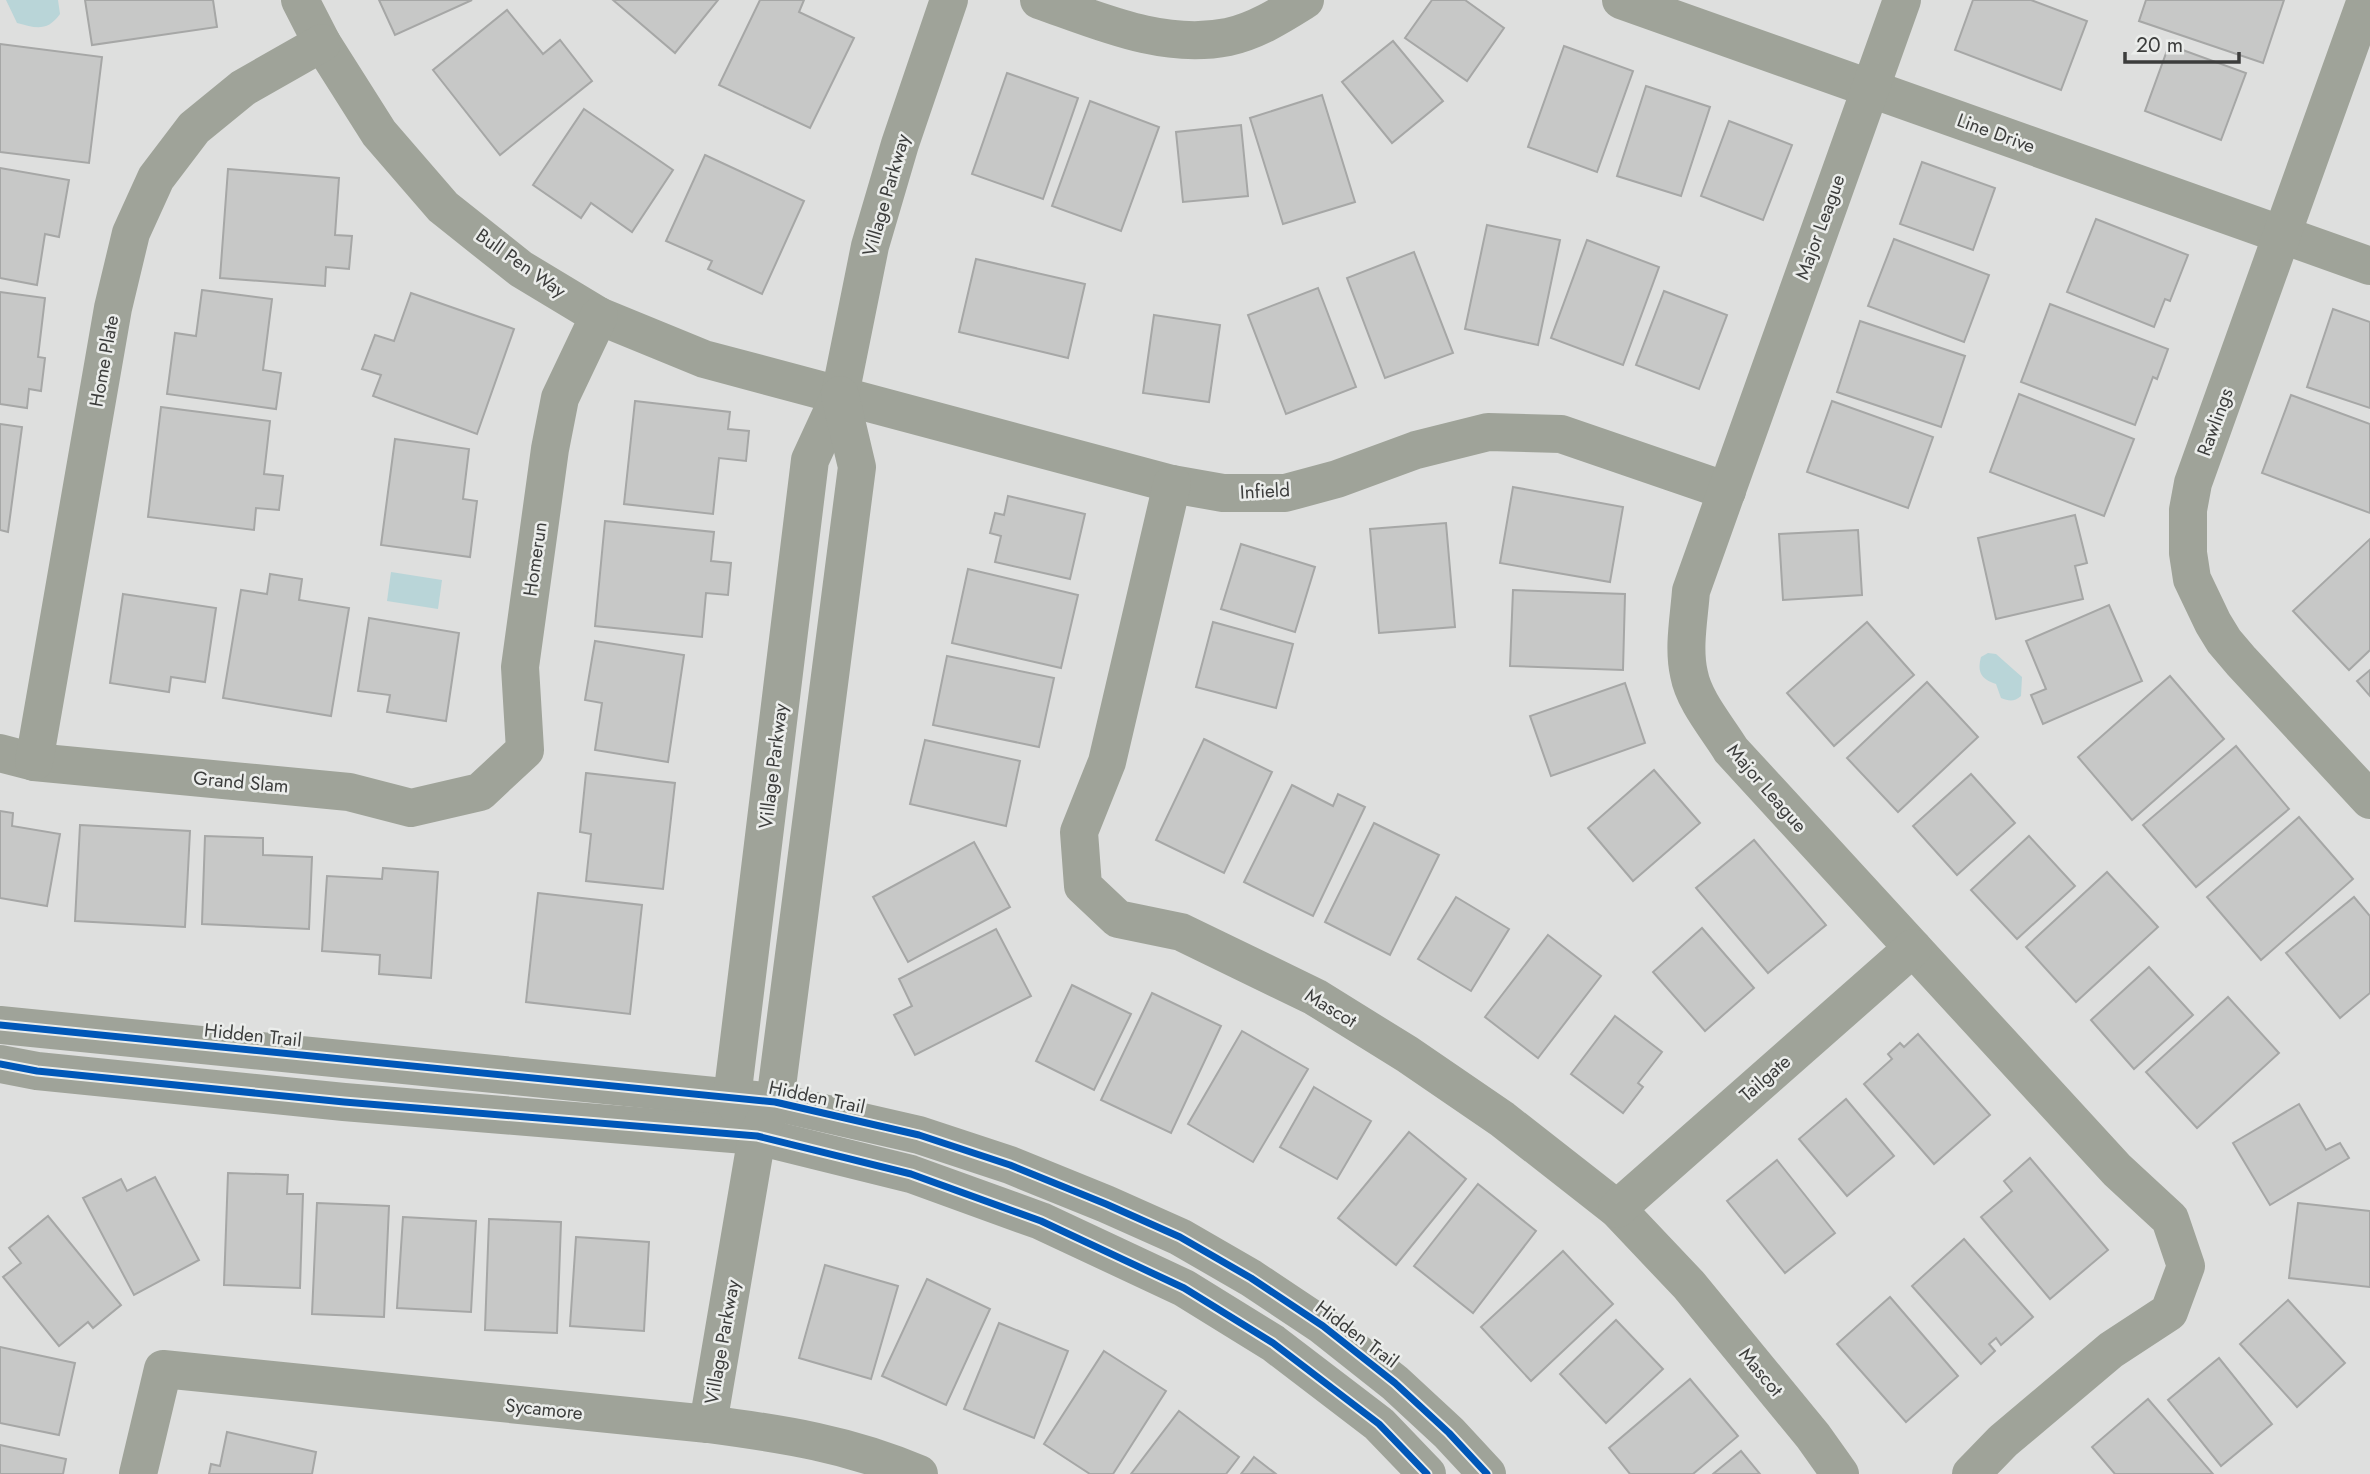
<svg xmlns="http://www.w3.org/2000/svg" width="2370" height="1474" font-family="Jost,sans-serif">
	<style>
		.water { fill: #b9d5d8 }
		.building { fill: #c7c8c7; stroke: #a6a7a6; stroke-width: 2 }
		.lines { fill: none; stroke-linecap: round; stroke-linejoin: round }
		.minor { stroke: #9fa399; stroke-width: 38 }
		.cycleway-casing { stroke: #ebedeb; stroke-width: 11 }
		.cycleway { stroke: #0057b8; stroke-width: 7 }
		.labels { text-anchor: middle; dominant-baseline: central; stroke-width: 5; stroke-linejoin: round; paint-order: stroke }
		.street-label { font-size: 19px; fill: #3c3d3c; stroke: #ebedeb }
	</style>
	<rect width="100%" height="100%" fill="#dedfde"/>
	<!-- water -->
	<g class="water">
		<path d="M6,0H58L60,14C47,32 36,28 17,23Z"/>
		<path d="M391,572L442,580L438,609L387,601Z"/>
		<path d="M1988,653L1996,654L2022,677L2021,696C2014,702 2009,701 2001,698L1996,684C1981,679 1977,672 1981,657Z"/>
	</g>
	<!-- building -->
	<g class="building">
		<path d="M85,0H213L217,27L92,45Z"/>
		<path d="M379,0H472L395,35Z"/>
		<path d="M613,0H718L675,53Z"/>
		<path d="M760,0H804L799,12L854,38L810,128L719,85Z"/>
		<path d="M1432,0H1465L1504,28L1467,81L1405,38Z"/>
		<path d="M1973,0H2031L2087,21L2061,90L1955,50Z"/>
		<path d="M2146,0H2284L2263,63L2139,21Z"/>
		<path d="M507,10L543,54L560,40L592,81L500,155L433,70Z"/>
		<path d="M1393,41L1443,101L1392,143L1342,82Z"/>
		<path d="M0,44L102,57L89,163L0,152Z"/>
		<path d="M2169,45L2246,73L2221,140L2145,111Z"/>
		<path d="M1564,46L1633,71L1597,172L1528,147Z"/>
		<path d="M1007,73L1078,98L1043,199L972,174Z"/>
		<path d="M1646,86L1710,107L1681,196L1617,176Z"/>
		<path d="M1322,95L1355,202L1283,224L1250,118Z"/>
		<path d="M1090,101L1159,127L1121,231L1052,206Z"/>
		<path d="M584,109L673,170L632,232L591,203L581,218L533,185Z"/>
		<path d="M1729,121L1792,145L1763,220L1701,196Z"/>
		<path d="M1241,125L1248,196L1183,202L1176,132Z"/>
		<path d="M705,155L804,201L762,294L708,269L712,261L666,241Z"/>
		<path d="M1922,162L1995,188L1973,250L1900,224Z"/>
		<path d="M0,168L69,180L59,237L45,234L37,285L0,278Z"/>
		<path d="M228,169L339,178L335,235L352,236L349,269L326,267L325,286L220,278Z"/>
		<path d="M2096,219L2188,255L2170,301L2165,299L2154,327L2067,292Z"/>
		<path d="M1487,225L1560,240L1538,345L1465,329Z"/>
		<path d="M1894,239L1989,275L1964,342L1868,306Z"/>
		<path d="M1587,240L1659,267L1623,365L1551,338Z"/>
		<path d="M1414,252L1453,353L1385,378L1347,278Z"/>
		<path d="M976,259L1085,284L1068,358L959,332Z"/>
		<path d="M1318,288L1356,387L1286,414L1248,315Z"/>
		<path d="M202,290L272,299L263,370L281,373L276,409L167,394L175,333L196,336Z"/>
		<path d="M1664,291L1727,315L1699,389L1636,365Z"/>
		<path d="M0,292L45,298L38,357L45,358L41,391L29,389L27,408L0,404Z"/>
		<path d="M411,293L514,329L477,434L373,396L381,375L362,369L375,335L394,341Z"/>
		<path d="M2050,304L2168,349L2157,379L2153,377L2135,425L2021,382Z"/>
		<path d="M2333,309L2370,322V408L2307,387Z"/>
		<path d="M1154,315L1220,325L1209,402L1143,393Z"/>
		<path d="M1860,321L1965,356L1941,427L1837,392Z"/>
		<path d="M2019,394L2134,439L2104,516L1990,472Z"/>
		<path d="M2291,395L2370,424V513L2262,473Z"/>
		<path d="M635,401L730,412L728,429L749,431L746,461L719,458L713,514L624,504Z"/>
		<path d="M1832,401L1933,437L1908,508L1807,472Z"/>
		<path d="M161,407L270,421L264,474L283,476L279,510L256,508L254,530L148,517Z"/>
		<path d="M0,424L22,427L8,532L0,530Z"/>
		<path d="M395,439L469,449L463,499L477,501L470,557L381,545Z"/>
		<path d="M1513,487L1623,507L1610,582L1500,563Z"/>
		<path d="M1008,496L1085,514L1070,579L995,562L1001,536L990,533L995,513L1004,515Z"/>
		<path d="M2075,515L2087,563L2075,566L2083,599L1996,619L1978,538Z"/>
		<path d="M605,521L714,532L711,561L731,563L728,595L706,593L702,637L595,626Z"/>
		<path d="M1446,523L1455,627L1379,633L1370,529Z"/>
		<path d="M1858,530L1862,595L1783,600L1779,534Z"/>
		<path d="M2370,539V650L2349,670L2293,611Z"/>
		<path d="M1241,544L1315,567L1295,632L1221,609Z"/>
		<path d="M968,569L1078,595L1061,668L952,643Z"/>
		<path d="M270,574L302,579L299,600L349,608L331,716L223,698L241,590L267,594Z"/>
		<path d="M1513,590L1625,594L1623,670L1510,666Z"/>
		<path d="M123,594L216,608L205,682L171,677L169,692L110,683Z"/>
		<path d="M2109,605L2142,681L2043,724L2031,695L2046,689L2026,641Z"/>
		<path d="M369,618L459,633L446,721L387,712L390,695L358,691Z"/>
		<path d="M1213,622L1293,644L1276,708L1196,687Z"/>
		<path d="M1867,622L1914,675L1834,746L1787,693Z"/>
		<path d="M595,641L684,655L668,762L595,750L602,703L585,700Z"/>
		<path d="M947,656L1054,678L1039,747L933,725Z"/>
		<path d="M2370,670V696L2357,681Z"/>
		<path d="M2170,676L2224,739L2132,820L2078,757Z"/>
		<path d="M1927,682L1978,737L1898,812L1847,758Z"/>
		<path d="M1625,683L1645,743L1551,776L1530,716Z"/>
		<path d="M1204,739L1272,772L1224,873L1156,840Z"/>
		<path d="M925,740L1020,761L1006,826L910,804Z"/>
		<path d="M2236,746L2289,809L2196,887L2143,825Z"/>
		<path d="M1654,770L1700,823L1633,881L1588,828Z"/>
		<path d="M586,773L675,783L663,889L586,881L591,834L580,832Z"/>
		<path d="M1971,774L2015,823L1957,875L1913,826Z"/>
		<path d="M1292,785L1333,806L1338,794L1365,807L1313,916L1244,882Z"/>
		<path d="M0,811L13,813L12,826L60,834L47,906L0,898Z"/>
		<path d="M2299,817L2353,879L2261,960L2207,897Z"/>
		<path d="M1374,823L1439,855L1390,955L1325,922Z"/>
		<path d="M80,825L190,831L185,927L75,921Z"/>
		<path d="M205,836L263,838V855L312,857L309,929L202,924Z"/>
		<path d="M2029,836L2075,886L2017,939L1971,890Z"/>
		<path d="M1754,840L1826,925L1768,973L1696,888Z"/>
		<path d="M974,842L1010,907L908,962L873,897Z"/>
		<path d="M383,868L438,872L431,978L379,974L380,955L322,951L327,876L382,879Z"/>
		<path d="M2107,872L2158,927L2076,1002L2026,947Z"/>
		<path d="M538,893L642,905L630,1014L526,1002Z"/>
		<path d="M1456,897L1509,929L1471,991L1418,959Z"/>
		<path d="M2354,897L2370,916V993L2340,1018L2286,953Z"/>
		<path d="M1702,928L1754,988L1705,1031L1653,972Z"/>
		<path d="M996,929L1031,996L915,1055L894,1015L912,1006L899,979Z"/>
		<path d="M1548,935L1601,976L1538,1058L1485,1017Z"/>
		<path d="M2149,967L2193,1015L2134,1069L2091,1020Z"/>
		<path d="M1072,985L1131,1014L1094,1090L1036,1061Z"/>
		<path d="M1152,993L1221,1026L1171,1133L1101,1100Z"/>
		<path d="M2228,997L2279,1053L2197,1128L2146,1072Z"/>
		<path d="M1615,1016L1662,1052L1638,1083L1643,1087L1623,1113L1571,1074Z"/>
		<path d="M1242,1031L1308,1069L1253,1162L1188,1124Z"/>
		<path d="M1918,1034L1990,1115L1934,1164L1864,1084L1892,1059L1888,1054L1900,1043L1904,1047Z"/>
		<path d="M1314,1087L1371,1121L1337,1179L1280,1147Z"/>
		<path d="M1846,1099L1894,1156L1847,1196L1799,1139Z"/>
		<path d="M2299,1104L2326,1150L2340,1143L2349,1158L2270,1205L2233,1143Z"/>
		<path d="M1409,1132L1466,1179L1396,1265L1338,1218Z"/>
		<path d="M2030,1158L2108,1250L2050,1299L1981,1217L2012,1191L2004,1181Z"/>
		<path d="M1777,1160L1835,1233L1785,1273L1727,1201Z"/>
		<path d="M228,1173L288,1175L287,1194H303L300,1288L224,1285Z"/>
		<path d="M155,1177L199,1260L134,1295L83,1198L121,1179L127,1191Z"/>
		<path d="M1478,1184L1536,1231L1473,1313L1414,1266Z"/>
		<path d="M317,1203L389,1206L384,1317L312,1314Z"/>
		<path d="M2298,1203L2370,1211V1287L2289,1278Z"/>
		<path d="M48,1216L121,1305L93,1328L88,1322L59,1346L3,1277L21,1263L9,1248Z"/>
		<path d="M403,1217L476,1221L471,1312L397,1308Z"/>
		<path d="M489,1219L561,1222L557,1333L485,1330Z"/>
		<path d="M576,1237L649,1242L644,1331L570,1326Z"/>
		<path d="M1964,1239L2033,1317L2001,1345L1996,1338L1989,1344L1995,1351L1981,1364L1912,1286Z"/>
		<path d="M1563,1251L1613,1304L1531,1381L1481,1327Z"/>
		<path d="M825,1265L898,1286L871,1379L799,1358Z"/>
		<path d="M927,1279L990,1309L946,1405L882,1376Z"/>
		<path d="M1890,1297L1958,1376L1906,1422L1837,1344Z"/>
		<path d="M2288,1300L2345,1363L2297,1407L2240,1344Z"/>
		<path d="M1616,1320L1663,1369L1606,1423L1560,1374Z"/>
		<path d="M999,1323L1068,1351L1034,1438L964,1409Z"/>
		<path d="M0,1347L75,1363L59,1435L0,1423Z"/>
		<path d="M1104,1351L1166,1391L1113,1474H1090L1044,1444Z"/>
		<path d="M2219,1358L2272,1424L2221,1466L2168,1400Z"/>
		<path d="M1690,1379L1738,1436L1693,1474H1630L1609,1448Z"/>
		<path d="M2148,1399L2213,1474H2115L2092,1447Z"/>
		<path d="M1179,1411L1239,1457L1226,1474H1131Z"/>
		<path d="M227,1432L316,1452L312,1474H209L211,1464L220,1466Z"/>
		<path d="M0,1445L66,1459L63,1474H0Z"/>
		<path d="M1741,1451L1760,1474H1713Z"/>
		<path d="M1254,1457L1276,1474H1241Z"/>
	</g>
	<g class="lines">
		<!-- minor -->
		<g class="minor">
			<path d="M300,0L322,43L379,133L443,207L521,269L599,316L704,359L1172,484L1223,493H1285L1337,479L1416,450L1488,432L1561,434L1727,491"/>
			<path d="M1039,0C1099,21 1163,50 1228,37C1256,31 1281,15 1305,0"/>
			<path d="M1621,0L2370,266"/>
			<path d="M1902,0L1691,591C1689,618 1683,648 1689,674C1694,701 1717,727 1731,750L2117,1170L2170,1219L2186,1266L2169,1312L2111,1350L2003,1441L1971,1474"/>
			<path d="M2366,0L2193,483L2188,510V553L2192,579L2213,623L2224,641L2241,661L2370,800"/>
			<path d="M1172,484L1107,762L1079,832L1083,886L1118,919L1181,932L1315,997L1407,1054L1502,1119L1617,1209L1689,1285L1813,1436L1840,1474"/>
			<path d="M0,753L34,762L349,792L411,808L480,792L525,750L520,667L550,449L560,398L599,316"/>
			<path d="M34,762L113,308L131,233L156,178L194,128L243,88L322,43"/>
			<path d="M0,1025L775,1102L919,1135L1010,1165L1106,1204L1180,1237L1251,1278L1323,1326L1395,1383L1449,1433L1487,1474"/>
			<path d="M0,1064L37,1071L344,1102L757,1136L911,1174L1041,1221L1184,1288L1273,1343L1379,1424L1427,1474"/>
			<path d="M746,1120L732,1098L810,460L840,395L870,246L900,144L949,0"/>
			<path d="M1617,1209L1913,948"/>
			<path d="M708,1424L757,1136L775,1102L857,467L840,395"/>
			<path d="M138,1474L163,1369L708,1424C783,1434 849,1444 919,1474"/>
		</g>
		<!-- cycleway casing -->
		<g class="cycleway-casing">
			<g id="cycleway">
				<path d="M0,1025L775,1102L919,1135L1010,1165L1106,1204L1180,1237L1251,1278L1323,1326L1395,1383L1449,1433L1487,1474"/>
				<path d="M0,1064L37,1071L344,1102L757,1136L911,1174L1041,1221L1184,1288L1273,1343L1379,1424L1427,1474"/>
			</g>
		</g>
		<!-- cycleway -->
		<use href="#cycleway" class="cycleway"/>
	</g>
	<g class="labels">
		<!-- street labels -->
		<g class="street-label">
			<text transform="translate(1996 133) rotate(20)">Line Drive</text>
			<text transform="translate(886 195) rotate(-74)">Village Parkway</text>
			<text transform="translate(1820 227) rotate(-70)">Major League</text>
			<text transform="translate(521 263) rotate(35)">Bull Pen Way</text>
			<text transform="translate(104 361) rotate(-80)">Home Plate</text>
			<text transform="translate(2215 422) rotate(-70)">Rawlings</text>
			<text transform="translate(1265 491) rotate(-3)">Infield</text>
			<text transform="translate(535 559) rotate(-82)">Homerun</text>
			<text transform="translate(773 766) rotate(-83)">Village Parkway</text>
			<text transform="translate(241 782) rotate(5)">Grand Slam</text>
			<text transform="translate(1767 788) rotate(49)">Major League</text>
			<text transform="translate(1331 1008) rotate(31)">Mascot</text>
			<text transform="translate(253 1035) rotate(6)">Hidden Trail</text>
			<text transform="translate(1765 1078) rotate(-41)">Tailgate</text>
			<text transform="translate(817 1097) rotate(12)">Hidden Trail</text>
			<text transform="translate(1357 1334) rotate(37)">Hidden Trail</text>
			<text transform="translate(722 1342) rotate(-80)">Village Parkway</text>
			<text transform="translate(1761 1372) rotate(50)">Mascot</text>
			<text transform="translate(544 1409) rotate(6)">Sycamore</text>
		</g>
	</g>
	<!-- scale -->
	<path d="M2125 52v10h114v-10" fill="none" stroke="#3c3d3c" stroke-width="3.5"/>
	<text x="2136" y="52" font-size="21" fill="#3c3d3c" stroke="#ebedeb" stroke-width="5" paint-order="stroke">20 m</text>
</svg>
